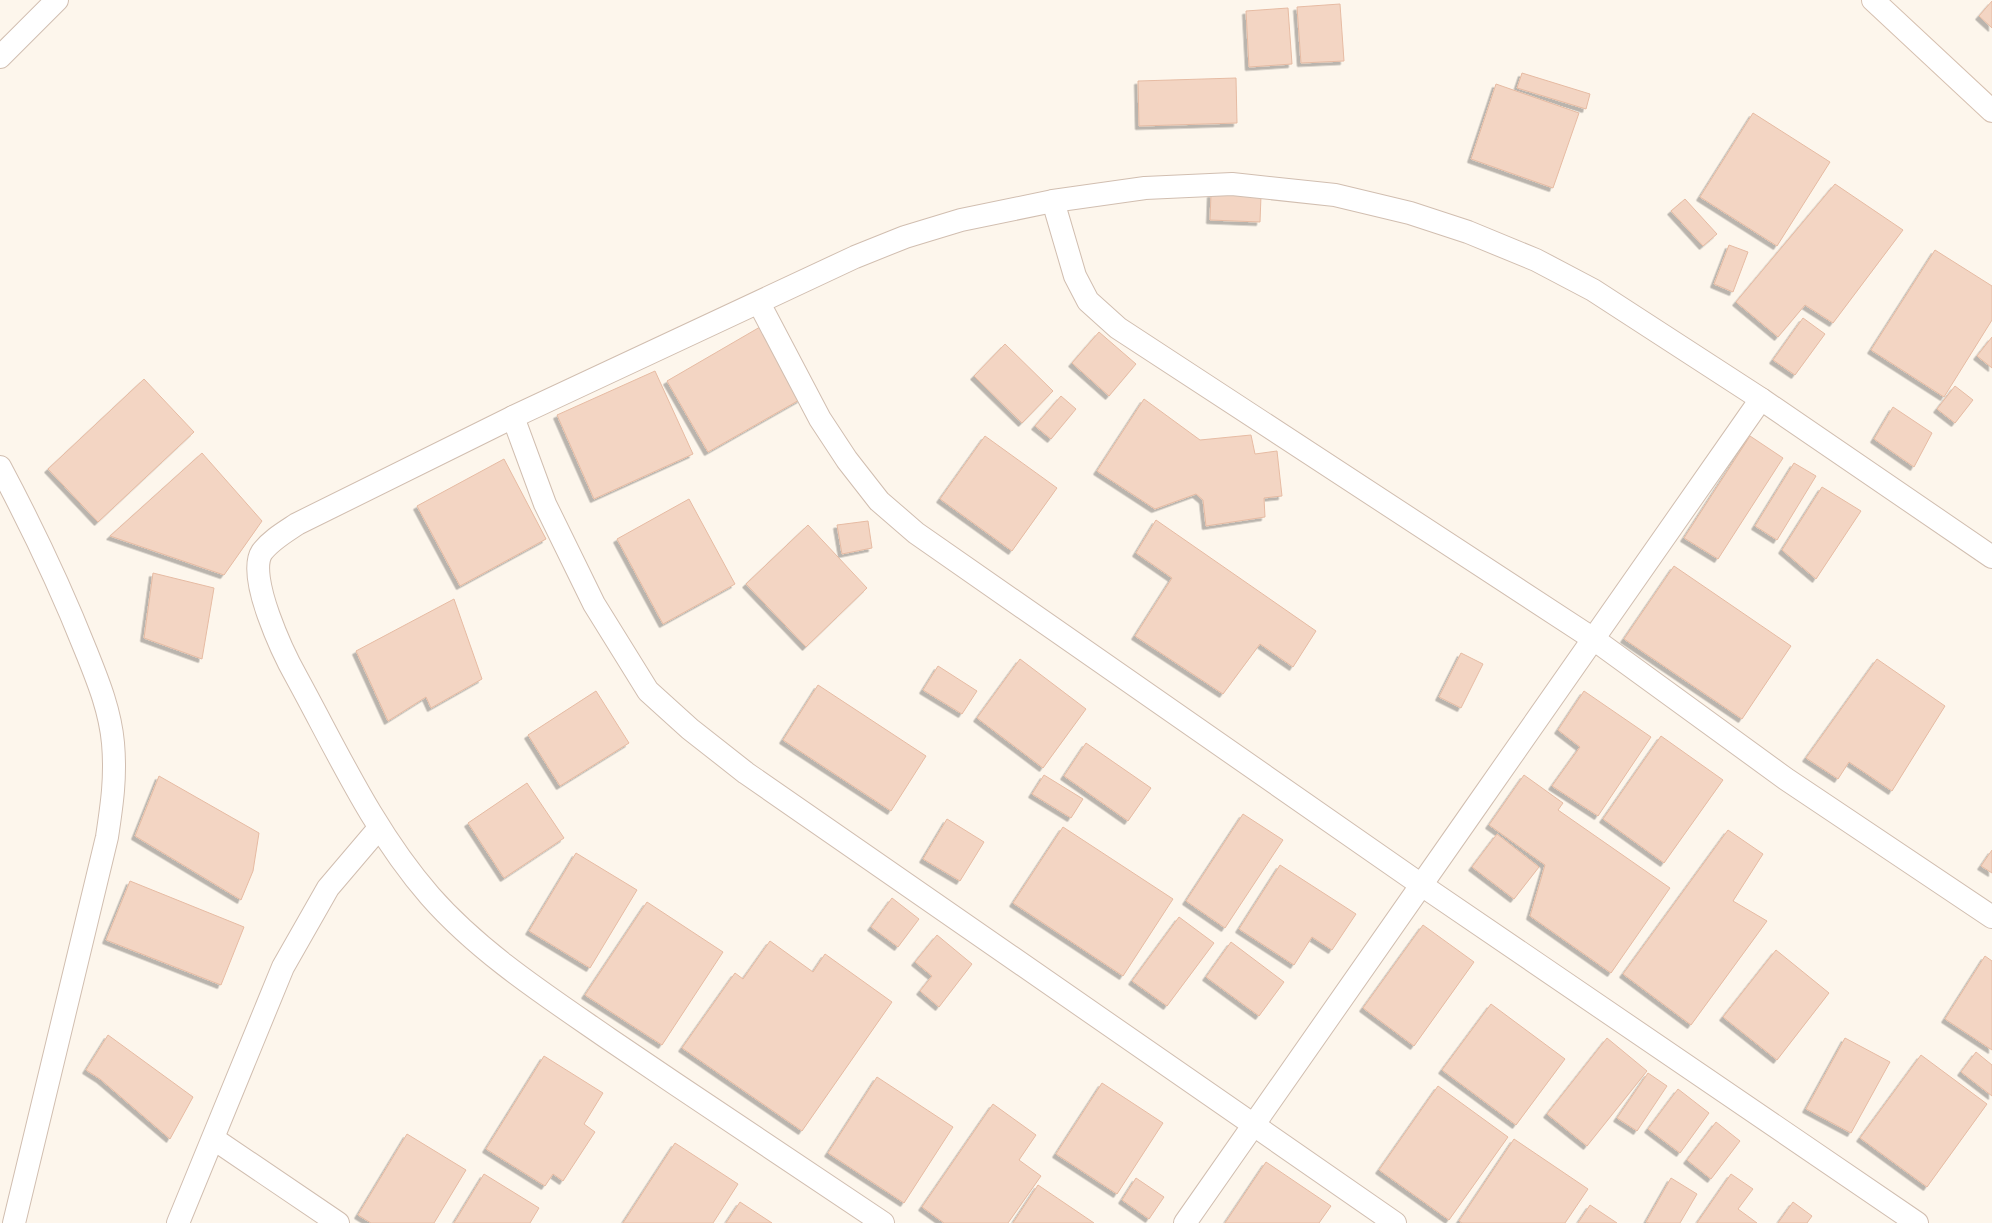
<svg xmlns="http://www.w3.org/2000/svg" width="1992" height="1223" font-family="Karla,sans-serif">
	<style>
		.building { fill: #f3d5c3; stroke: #e6bba3; filter: url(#shadow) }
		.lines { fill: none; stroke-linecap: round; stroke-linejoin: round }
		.street-casing { stroke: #d1beb0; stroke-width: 24 }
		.secondary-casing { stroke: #d6c0b0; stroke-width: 24 }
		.street { stroke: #fff; stroke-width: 22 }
		.secondary { stroke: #fff; stroke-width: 22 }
	</style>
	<defs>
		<filter id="shadow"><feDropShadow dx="-3.5" dy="3.5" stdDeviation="0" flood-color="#0004"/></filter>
	</defs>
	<rect width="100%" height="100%" fill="#fdf6ec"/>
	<!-- building -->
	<g class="building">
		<path d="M1992,1V28L1979,16Z"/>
		<path d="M1340,4L1344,61L1301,63L1297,7Z"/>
		<path d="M1288,8L1292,64L1249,67L1246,11Z"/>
		<path d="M1522,73L1590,94L1586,109L1517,88Z"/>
		<path d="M1236,78L1237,123L1139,126L1138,81Z"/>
		<path d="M1496,84L1579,113L1553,188L1471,159Z"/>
		<path d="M1753,113L1830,162L1777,246L1700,197Z"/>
		<path d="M1835,184L1903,230L1833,323L1805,305L1778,337L1736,302Z"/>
		<path d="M1211,194L1261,196L1260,222L1210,220Z"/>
		<path d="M1685,199L1717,234L1703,246L1671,211Z"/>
		<path d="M1729,245L1748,252L1733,292L1714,284Z"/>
		<path d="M1935,250L1992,286V320L1944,397L1871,350Z"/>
		<path d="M1803,318L1825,334L1795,375L1773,360Z"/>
		<path d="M760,327L801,399L708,452L667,381Z"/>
		<path d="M1099,332L1136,364L1109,396L1072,363Z"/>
		<path d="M1992,337V368L1977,356Z"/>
		<path d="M1005,344L1053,391L1022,423L974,376Z"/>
		<path d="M655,371L693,454L594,499L557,415Z"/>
		<path d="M144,379L194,432L98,522L48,469Z"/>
		<path d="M1955,386L1973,400L1955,423L1937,409Z"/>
		<path d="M1061,396L1076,409L1051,439L1035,426Z"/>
		<path d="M1144,399L1200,440L1251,435L1255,454L1277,451L1282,496L1264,498L1265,517L1206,526L1203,500L1196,494L1155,509L1097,471Z"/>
		<path d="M1893,407L1932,433L1914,467L1874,439Z"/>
		<path d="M985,436L1057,488L1012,551L940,499Z"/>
		<path d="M1750,436L1783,458L1718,559L1684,538Z"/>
		<path d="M202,453L262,521L224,575L110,536Z"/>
		<path d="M504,459L546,539L460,586L417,506Z"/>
		<path d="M1794,463L1816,476L1777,540L1755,526Z"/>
		<path d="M1822,487L1861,511L1816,579L1782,550Z"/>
		<path d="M689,499L735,584L663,624L617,539Z"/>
		<path d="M1156,520L1316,631L1293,667L1260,644L1223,694L1135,636L1172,578L1136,553Z"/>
		<path d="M868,521L872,548L842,554L837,525Z"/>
		<path d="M808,525L867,588L806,647L746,584Z"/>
		<path d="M1674,566L1791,646L1742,719L1624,639Z"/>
		<path d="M153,573L214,588L202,659L144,638Z"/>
		<path d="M454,599L482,679L431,708L426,697L388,721L356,651Z"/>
		<path d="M1461,653L1483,664L1461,708L1439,697Z"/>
		<path d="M1020,659L1086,709L1043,768L977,718Z"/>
		<path d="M1877,659L1945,706L1892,791L1849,762L1838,779L1806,758Z"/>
		<path d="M938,666L977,691L962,714L923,690Z"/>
		<path d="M818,685L926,756L891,811L783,740Z"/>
		<path d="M596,691L629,743L560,786L528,735Z"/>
		<path d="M1584,691L1651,737L1598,816L1552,786L1580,747L1558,730Z"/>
		<path d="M1661,736L1723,780L1664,863L1603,819Z"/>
		<path d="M1086,743L1151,788L1128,821L1064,776Z"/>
		<path d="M1044,775L1083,799L1071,818L1032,794Z"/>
		<path d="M1524,775L1563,803L1558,810L1670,888L1611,973L1530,916L1545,865L1489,825Z"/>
		<path d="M159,776L259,833L253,871L241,900L135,836Z"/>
		<path d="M527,783L564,838L504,878L468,823Z"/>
		<path d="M1243,814L1283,840L1225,928L1186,901Z"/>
		<path d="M947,819L984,842L960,881L923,859Z"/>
		<path d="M1063,827L1173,899L1123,976L1013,903Z"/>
		<path d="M1728,830L1763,854L1733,901L1767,921L1691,1025L1623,974Z"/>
		<path d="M1497,834L1539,867L1514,899L1472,867Z"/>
		<path d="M1992,850V873L1981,866Z"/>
		<path d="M576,853L637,890L590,968L529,931Z"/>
		<path d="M1280,865L1356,914L1332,950L1312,937L1294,965L1239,929Z"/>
		<path d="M130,881L244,927L221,985L106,940Z"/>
		<path d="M892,898L919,919L898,947L871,927Z"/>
		<path d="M647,902L723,952L662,1045L585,995Z"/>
		<path d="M1179,917L1214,943L1167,1006L1132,981Z"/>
		<path d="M1423,925L1474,962L1414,1046L1363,1008Z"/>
		<path d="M937,935L972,964L939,1007L920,991L932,976L915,962Z"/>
		<path d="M770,941L813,972L825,954L892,1002L802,1131L682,1048L735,973L743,979Z"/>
		<path d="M1231,942L1284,982L1259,1016L1206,977Z"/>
		<path d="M1776,950L1829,993L1777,1060L1723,1017Z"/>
		<path d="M1985,956L1992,961V1050L1945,1019Z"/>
		<path d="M1491,1004L1565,1059L1516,1125L1442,1070Z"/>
		<path d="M108,1035L193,1097L170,1139L100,1079L86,1070Z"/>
		<path d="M1607,1038L1647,1071L1587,1146L1547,1114Z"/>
		<path d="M1845,1038L1890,1062L1851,1133L1806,1109Z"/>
		<path d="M1976,1052L1992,1065V1096L1961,1072Z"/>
		<path d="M1921,1055L1987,1104L1927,1187L1860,1138Z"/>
		<path d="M544,1056L603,1093L584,1124L595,1132L563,1181L553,1174L545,1186L486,1149Z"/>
		<path d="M1648,1073L1667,1086L1637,1131L1617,1118Z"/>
		<path d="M877,1077L953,1127L904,1203L828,1153Z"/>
		<path d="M1102,1083L1163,1123L1117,1194L1056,1154Z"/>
		<path d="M1438,1086L1508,1137L1449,1220L1379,1170Z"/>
		<path d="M1678,1089L1709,1113L1680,1153L1648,1129Z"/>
		<path d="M993,1104L1036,1135L1019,1160L1041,1176L1008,1223H944L922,1207Z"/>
		<path d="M1716,1122L1740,1141L1711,1179L1687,1160Z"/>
		<path d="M407,1134L466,1170L434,1223H371L358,1215Z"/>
		<path d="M1514,1139L1588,1189L1565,1223H1462L1459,1221Z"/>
		<path d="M675,1143L738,1184L713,1223H623Z"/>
		<path d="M1266,1162L1331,1206L1319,1223H1225Z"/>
		<path d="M484,1174L539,1208L530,1223H454Z"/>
		<path d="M1731,1174L1753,1189L1738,1209L1757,1223H1697Z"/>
		<path d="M1136,1178L1164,1197L1149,1219L1122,1200Z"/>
		<path d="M1671,1178L1697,1194L1680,1223H1649L1646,1222Z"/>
		<path d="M1038,1185L1094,1223H1013Z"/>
		<path d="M740,1202L772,1223H726Z"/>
		<path d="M1793,1202L1812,1216L1807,1223H1778Z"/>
		<path d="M1590,1205L1617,1223H1578Z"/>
	</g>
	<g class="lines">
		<!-- street casing -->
		<g class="street-casing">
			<g id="street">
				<path d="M0,57L57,0"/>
				<path d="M1053,201L1075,276L1088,301L1118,328L1595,640L1786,779L1992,917"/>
				<path d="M759,303L820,419L847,460L879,501L916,533L1420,884L1917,1223"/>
				<path d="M513,417L545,504L594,604L648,691L690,729L746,773L1395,1223"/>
				<path d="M0,467C32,527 61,588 86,651C98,681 110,710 113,743C116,777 112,804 107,837L14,1223"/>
				<path d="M214,1139L338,1223"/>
				<path d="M178,1223L283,967L328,888L379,828"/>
				<path d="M883,1223C792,1162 700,1101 609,1039C547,996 480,953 430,896C374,832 338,753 297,678C284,655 246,576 262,552C271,540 285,532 297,524L513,417L855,257L905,237L961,220L1053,201L1145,188L1232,184L1335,195L1410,213L1468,232L1536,260L1593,290L1761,399L1992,557"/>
				<path d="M1185,1223C1375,947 1571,675 1761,399"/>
			</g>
		</g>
		<!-- secondary casing -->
		<g class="secondary-casing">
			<path id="secondary" d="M1873,0L1992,111"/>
		</g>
		<!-- street -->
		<use href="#street" class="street"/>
		<!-- secondary -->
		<use href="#secondary" class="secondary"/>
	</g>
</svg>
